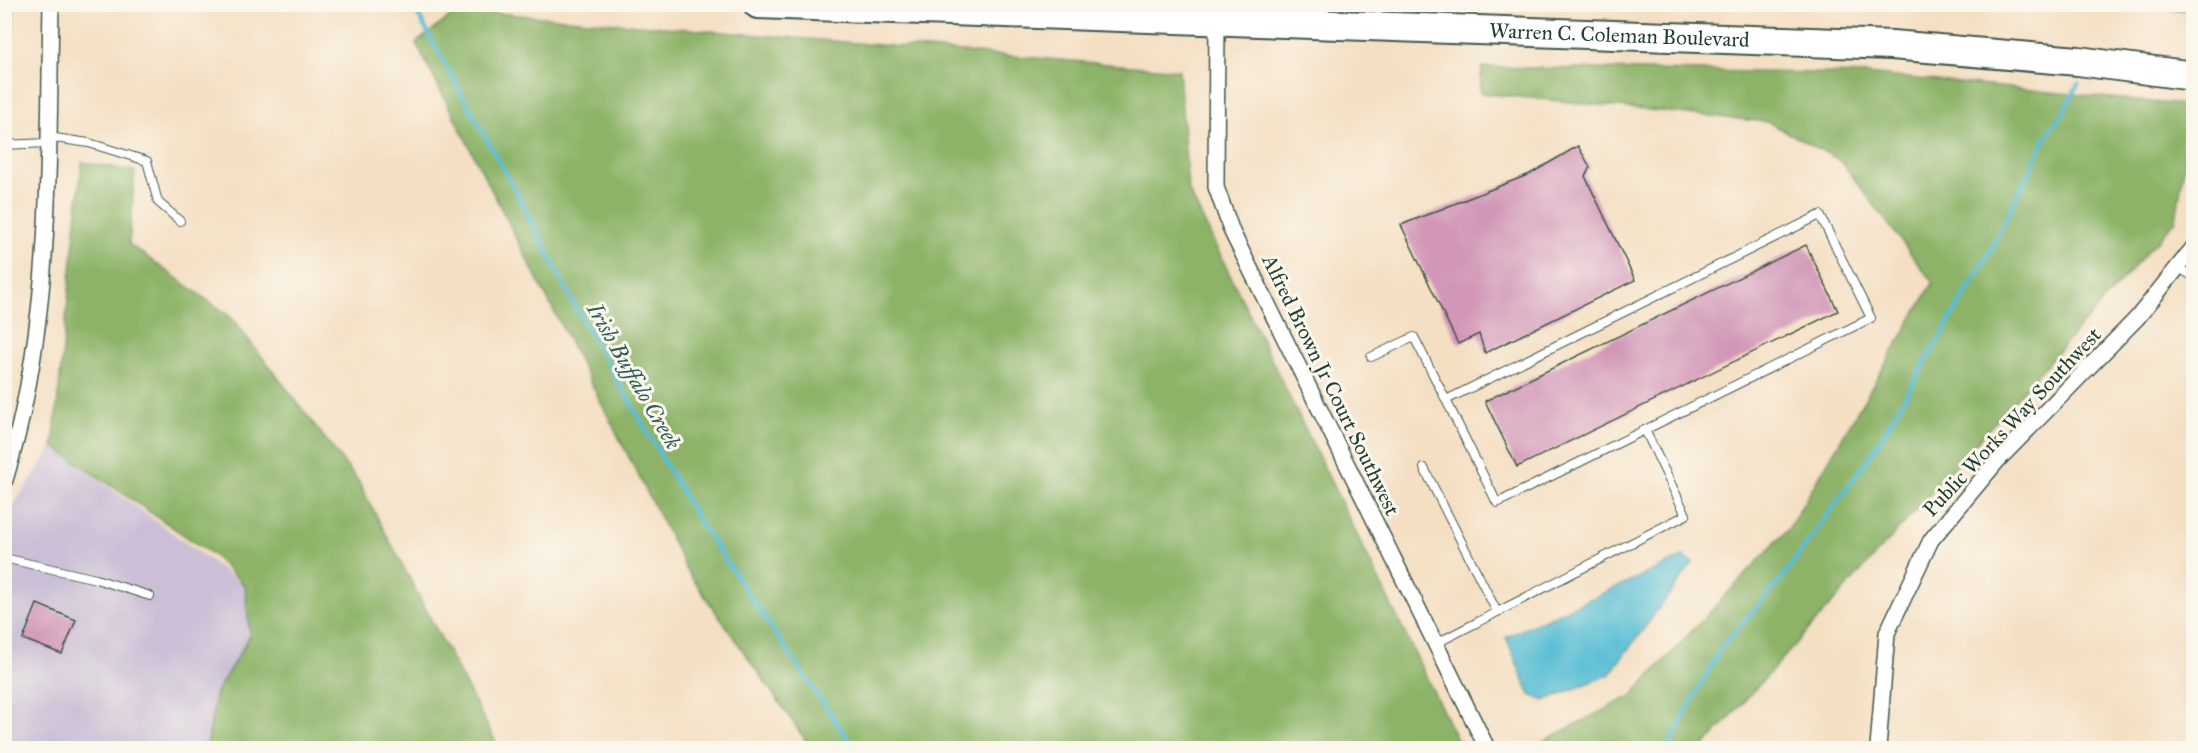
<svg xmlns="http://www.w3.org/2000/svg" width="2198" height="753" font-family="'IM FELL Great Primer',serif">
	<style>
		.industrial { fill: #cabfd6 }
		.forest { fill: #8cb368; stroke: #56784e; stroke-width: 1.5 }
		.water { fill: #56bdd4; stroke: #3a7d84; stroke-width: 1.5 }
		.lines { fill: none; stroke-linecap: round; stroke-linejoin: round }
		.stream { stroke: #56bdd4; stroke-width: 4.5 }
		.building { fill: #d297b8 }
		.lane-casing { stroke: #3f5549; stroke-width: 10 }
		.street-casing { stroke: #3f5549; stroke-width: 18 }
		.highway-casing { stroke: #3f5549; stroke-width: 32 }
		.lane { stroke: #fff; stroke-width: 8 }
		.street { stroke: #fff; stroke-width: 15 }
		.highway { stroke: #fff; stroke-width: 28 }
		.labels { text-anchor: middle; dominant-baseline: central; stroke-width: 6; stroke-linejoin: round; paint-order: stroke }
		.street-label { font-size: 21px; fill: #1f3d34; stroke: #fbf7ec }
		.water-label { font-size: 22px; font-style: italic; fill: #2d5d5c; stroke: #fbf7ec }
	</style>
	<rect width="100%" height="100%" fill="#fbf7ec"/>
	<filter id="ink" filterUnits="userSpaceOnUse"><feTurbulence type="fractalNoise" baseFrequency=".0167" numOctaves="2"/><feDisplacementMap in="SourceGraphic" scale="12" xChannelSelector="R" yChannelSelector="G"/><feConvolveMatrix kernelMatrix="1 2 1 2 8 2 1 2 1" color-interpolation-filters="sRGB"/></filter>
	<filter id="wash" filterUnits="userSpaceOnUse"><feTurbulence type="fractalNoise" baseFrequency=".008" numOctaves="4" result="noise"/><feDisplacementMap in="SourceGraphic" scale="24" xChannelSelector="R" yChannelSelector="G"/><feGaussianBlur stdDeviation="1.35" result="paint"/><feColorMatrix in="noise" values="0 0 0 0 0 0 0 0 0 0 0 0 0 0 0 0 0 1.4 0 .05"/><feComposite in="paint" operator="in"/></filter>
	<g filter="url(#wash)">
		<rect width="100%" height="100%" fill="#f4dfc3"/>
		<!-- industrial -->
		<path class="industrial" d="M53,446L245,586L250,636L216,692L207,748H5V518Z"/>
		<!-- forest -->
		<g class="forest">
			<path d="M2136,5H2193V11Z"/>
			<path d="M4,8L14,9L10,69L5,71Z"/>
			<path d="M459,10L1179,70L1188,189L1461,748H811L688,572L416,43Z"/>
			<path d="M1482,67L1866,74L2193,106L2176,220L1706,744L1704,748H1530L1631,696L1789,528L1933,283L1840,160L1768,122L1480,93Z"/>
			<path d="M82,162L135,171L129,244L231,317L358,481L499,748H207L216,692L250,636L245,586L213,555L53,446Z"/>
		</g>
		<!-- water -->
		<path class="water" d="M1683,557L1693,563L1609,675L1544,701L1530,695L1506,637Z"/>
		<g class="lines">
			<!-- stream -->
			<g class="stream">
				<path d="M412,4L519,197L578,312L698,520L854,748"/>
				<path d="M2118,8L2122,4"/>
				<path d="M1667,748L1721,647L1779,582L1873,452L1988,255L2048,133L2064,111L2078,84"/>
			</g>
		</g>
		<g id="blocks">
			<!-- building -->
			<g class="building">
				<path d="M1578,146L1590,167L1585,176L1635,280L1485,353L1479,334L1458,344L1401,225L1530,174Z"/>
				<path d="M1806,245L1838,311L1517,467L1485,401Z"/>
				<path d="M37,604L76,620L62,654L23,639Z"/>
			</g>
		</g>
	</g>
	<g filter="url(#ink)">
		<use href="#blocks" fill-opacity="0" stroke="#3f5549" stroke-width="1.5"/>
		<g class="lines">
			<!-- lane casing -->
			<g class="lane-casing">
				<g id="lane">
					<path d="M48,137L89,143L147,161L158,202L180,221"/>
					<path d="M4,145L48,143"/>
					<path d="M1820,215L1871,318L1497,503L1446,400Z"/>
					<path d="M2178,267L2194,277"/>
					<path d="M1371,357L1414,337L1446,400"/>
					<path d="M1424,468L1497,612"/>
					<path d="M4,558L96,579L150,596"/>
					<path d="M1435,644L1686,515L1645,430"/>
				</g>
			</g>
			<!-- street casing -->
			<g class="street-casing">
				<g id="street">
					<path d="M1212,4L1217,21L1216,187L1232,232L1487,748"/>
					<path d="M4,483C53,328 48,165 51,4"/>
					<path d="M1878,748L1887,633L1931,540L1998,460L2137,318L2194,247"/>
				</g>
			</g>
			<!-- highway casing -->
			<g class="highway-casing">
				<g id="highway">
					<path id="s1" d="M758,4L1892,45L2078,61L2194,76"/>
				</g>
			</g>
			<!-- lane -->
			<use href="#lane" class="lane"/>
			<!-- street -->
			<use href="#street" class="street"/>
			<!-- highway -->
			<use href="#highway" class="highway"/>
		</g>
	</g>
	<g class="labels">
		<!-- street labels -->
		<g class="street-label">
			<text stroke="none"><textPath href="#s1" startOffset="862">Warren C. Coleman Boulevard</textPath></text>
			<text transform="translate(1331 385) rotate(64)">Alfred Brown Jr Court Southwest</text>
			<text transform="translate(2012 422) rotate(-47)">Public Works Way Southwest</text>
		</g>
		<!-- water labels -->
		<g class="water-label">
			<text transform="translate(634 376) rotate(60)">Irish Buffalo Creek</text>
		</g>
	</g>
	<!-- margin -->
	<rect width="2198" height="753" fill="none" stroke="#fbf7ec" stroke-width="24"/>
</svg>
